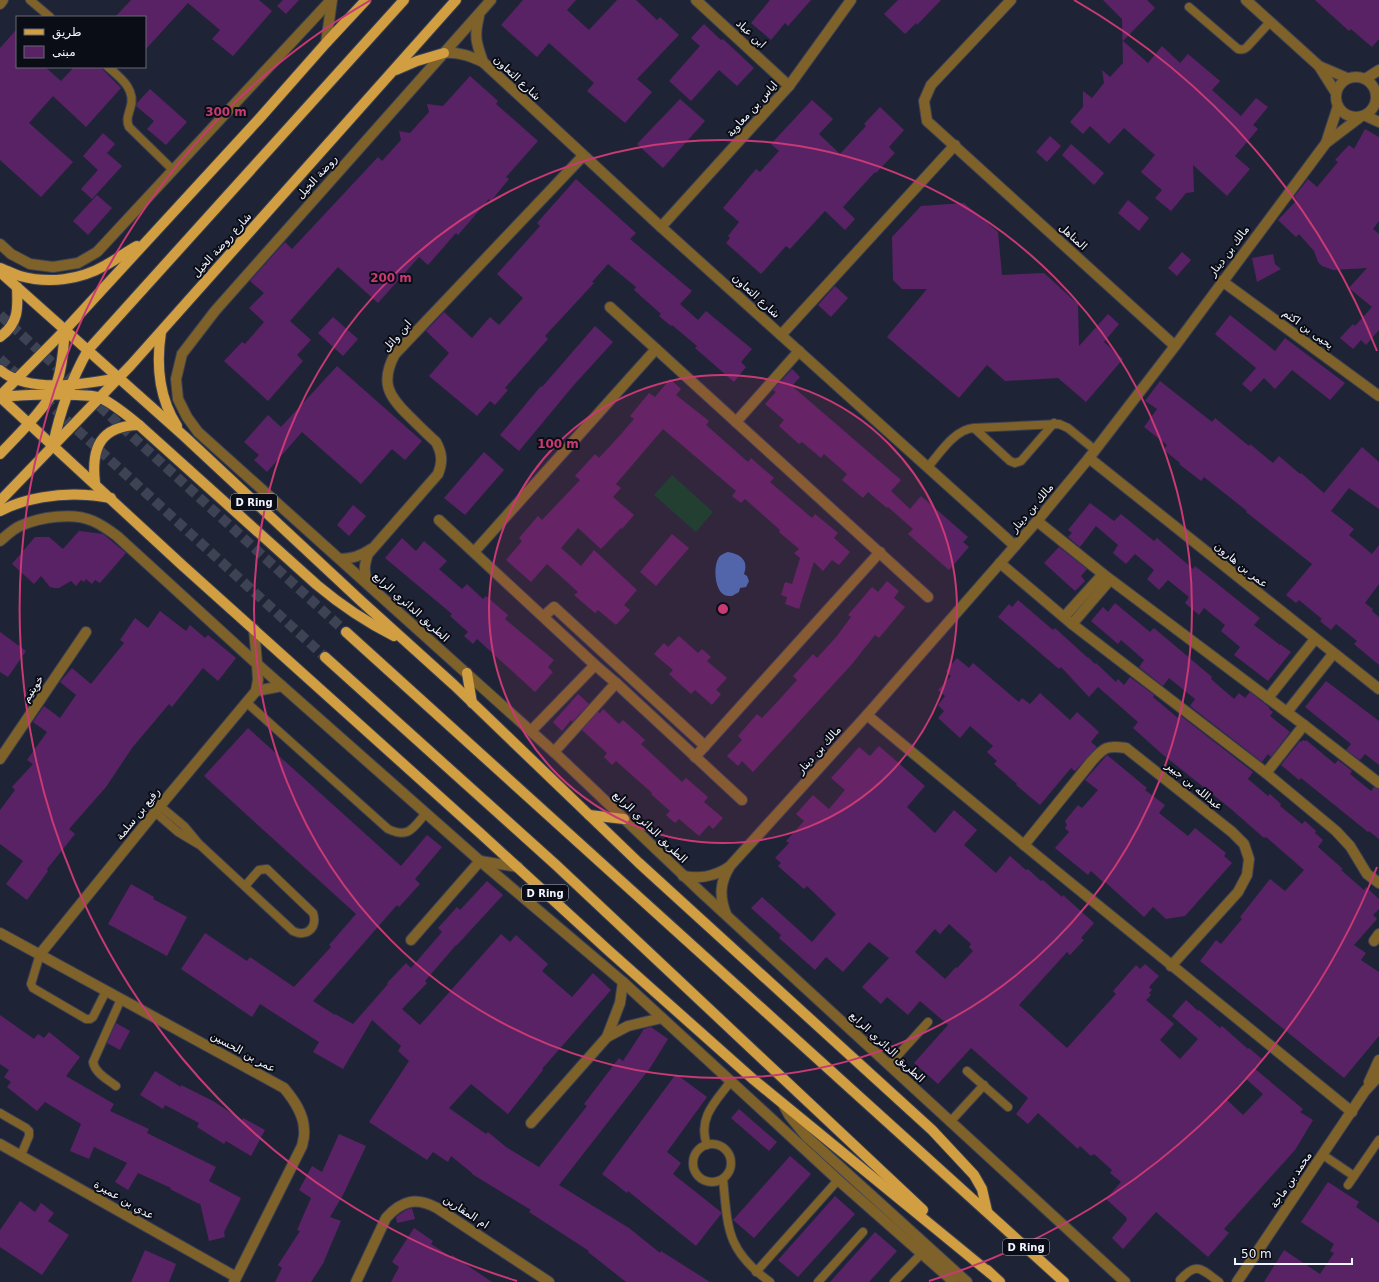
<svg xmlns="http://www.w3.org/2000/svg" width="1379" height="1282" font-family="'DejaVu Sans',Vazirmatn,sans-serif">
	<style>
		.green { fill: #0c402a }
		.water { fill: #426bb2 }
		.building { fill: #592265; fill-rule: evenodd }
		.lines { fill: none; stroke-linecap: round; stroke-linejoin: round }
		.primary-tunnel { stroke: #3e4354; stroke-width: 10; stroke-dasharray: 10 5; stroke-linecap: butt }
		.service-casing { stroke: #3c4152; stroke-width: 10 }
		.minor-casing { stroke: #3c4152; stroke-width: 12 }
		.tertiary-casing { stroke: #3c4152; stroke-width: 12 }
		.primary-casing { stroke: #3c4152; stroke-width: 12 }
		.service { stroke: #7f612a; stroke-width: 8 }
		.minor { stroke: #7f612a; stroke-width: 10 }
		.tertiary { stroke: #7f612a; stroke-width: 10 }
		.primary { stroke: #d19f42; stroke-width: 10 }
		.ring { fill: none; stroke: #c93974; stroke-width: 2 }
		.labels { text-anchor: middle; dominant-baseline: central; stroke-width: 4; stroke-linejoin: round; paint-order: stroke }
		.shield { fill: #0b0d16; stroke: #acafb9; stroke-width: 1 }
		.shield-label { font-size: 10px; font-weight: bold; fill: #f1f4ff }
		.street-label { font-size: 11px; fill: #f1f4ff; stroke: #0b0d16 }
		.centre { fill: #c93974; stroke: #0b0d16; stroke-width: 2 }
		.ring-label { font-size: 12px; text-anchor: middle; font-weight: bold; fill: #c93974; stroke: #0b0d16; stroke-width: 4; stroke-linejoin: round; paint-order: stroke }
	</style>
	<rect width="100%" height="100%" fill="#1e2436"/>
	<!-- green -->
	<path class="green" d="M672,475L713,512L696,532L654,495Z"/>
	<!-- water -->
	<path class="water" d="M728,552C741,554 749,561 744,574L747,576L749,581L746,587L740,588L739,592L732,596C729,596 725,596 723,594C714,588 713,563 720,556C722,554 725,553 728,552Z"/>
	<!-- building -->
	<g class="building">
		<path d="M131,0H259L272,11L233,56L212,39L220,30L188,3L145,50V17H115Z"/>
		<path d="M283,0H299L286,14L277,6Z"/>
		<path d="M523,0H576L567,10L589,30L617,0H636L657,20L660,17L679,35L637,79L652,92L625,123L587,91L594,83L549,43L537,57L501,25Z"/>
		<path d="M770,0H811L788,26L785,23L771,40L751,23Z"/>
		<path d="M898,0H941L917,25L916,23L905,34L884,14Z"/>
		<path d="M1103,0H1147L1155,8L1123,41L1148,63L1162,46L1180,63L1188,54L1220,81L1212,90L1241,116L1256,98L1268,107L1253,125L1258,129L1235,156L1250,169L1227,196L1193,165L1194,192L1186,193L1171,211L1155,198L1162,190L1141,172L1155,155L1124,128L1109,144L1090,126L1083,134L1070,122L1083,107V91L1092,98L1104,83L1102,70L1110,77L1123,63L1122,19Z"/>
		<path d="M1315,0H1379V39L1372,47L1351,29L1349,31Z"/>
		<path d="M704,24L721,40L723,39L754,68L737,86L719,70L691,101L669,81L700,46L691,38Z"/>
		<path d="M17,29V67H45L61,81L74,67H102L104,71L121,88L86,127L53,96L29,123L73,162L41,197L0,160V48Z"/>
		<path d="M470,76L498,101L496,104L538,141L506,177L509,179L491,201L489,199L458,235L456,233L428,265L419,257L378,303L338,267L290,321L311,340L297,355L303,361L268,401L224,361L242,342L245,344L264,322L249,308L264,293L250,281L285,242L292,249L378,157L382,161L401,140L399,131L410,133L429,112L427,104L443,106Z"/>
		<path d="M150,89L187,122L166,145L147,129L154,121L136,106L137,103Z"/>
		<path d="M680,99L705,121L663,168L637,144Z"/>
		<path d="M812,100L833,119L819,134L840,154L866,126L864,124L880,107L904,130L889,147L895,153L876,173L875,172L843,207L855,219L845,230L825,211L790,249L786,246L761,274L726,243L730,238L728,236L739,222L723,208L756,169L760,172L779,151L771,144Z"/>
		<path d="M1365,129L1379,137V221L1373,229L1379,234V330L1366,345L1361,340L1353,349L1340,338L1353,324L1355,326L1372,307L1349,288L1367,268L1333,270L1322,266L1318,262L1314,251L1299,234L1296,237L1278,220L1297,200L1294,197L1308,179L1317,187L1338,162L1335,160L1349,145L1354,149Z"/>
		<path d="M103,133L115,144L107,153L122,166L92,199L81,189L98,170L83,156Z"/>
		<path d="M1050,136L1061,146L1047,162L1036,152Z"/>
		<path d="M1071,144L1104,173L1094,185L1062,155Z"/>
		<path d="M576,179L636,233L630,239L692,291L680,304L698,320L706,311L752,349L741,362L746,367L734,382L695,348L697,346L672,325L671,326L659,316L661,314L634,290L636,287L608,264L592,282L594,283L545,336L548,339L505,388L508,390L495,405L490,401L477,416L429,376L449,353L426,331L444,312L472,338L490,317L499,325L523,298L497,274L540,226L537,223Z"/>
		<path d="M97,195L112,208L88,235L73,221Z"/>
		<path d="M1128,200L1149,218L1139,231L1118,213Z"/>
		<path d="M964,203L998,232L1002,275L1044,273L1078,304L1079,346L1108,314L1119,324L1104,342L1123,359L1086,402L1058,378L1005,381L987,365L959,398L887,337L927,289H902L893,280L892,237L921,206Z"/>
		<path d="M1182,252L1191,260L1177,276L1168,268Z"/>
		<path d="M1273,254L1275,264L1281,269L1257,282L1252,258Z"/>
		<path d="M835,286L848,298L831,317L818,305Z"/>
		<path d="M1230,315L1275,351L1285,338L1345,383L1330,400L1292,370L1275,389L1264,378L1251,392L1242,384L1256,368L1215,334Z"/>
		<path d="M333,317L358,339L343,356L318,333Z"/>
		<path d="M595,326L613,342L573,386L519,451L500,435L541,386L542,387Z"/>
		<path d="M337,366L422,441L405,460L392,449L361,484L302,432L267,472L254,460L259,455L244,442L268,415L281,427Z"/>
		<path d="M792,369L800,377L792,386L901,480L891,491L910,509L921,496L968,537L963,542L969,547L949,570L908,534L913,529L888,507L887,508L868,492L863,498L842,480L847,474L824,454L821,458L802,442L799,444L779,426L784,420L765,404L776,392L773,390Z"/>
		<path d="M670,379L681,389L676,395L709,421L706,425L748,462L751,458L767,472L774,478L770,482L812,518L815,514L838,533L834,538L850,552L839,565L832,560L823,571L814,562L799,609L785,604L787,597L781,595L785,582L792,584L800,558L794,553L799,549L779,532L780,530L745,499L741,503L732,496L736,491L663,429L616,484L621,488L613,497L634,515L622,529L621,528L601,549L578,528L561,548L581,566L594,550L637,590L624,605L630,610L616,625L598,610L595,613L574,595L578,592L547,564L531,582L506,560L522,541L519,538L538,516L542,520L580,480L575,476L595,454L599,458L622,433L634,419L630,416L649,393L655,397Z"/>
		<path d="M1160,381L1212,422L1215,418L1249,446L1250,444L1273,463L1279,456L1300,474L1301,473L1324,493L1362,447L1379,462V509L1349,488L1331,511L1354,529L1349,535L1372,554L1379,545V584L1365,603L1373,609L1372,611L1379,617V665L1354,644L1357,641L1336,624L1331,630L1320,621L1322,619L1299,600L1296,603L1286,595L1312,564L1246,512L1247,511L1204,477L1201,481L1179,464L1180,463L1164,450L1167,445L1144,427L1157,409L1145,401Z"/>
		<path d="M484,452L504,470L465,515L444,498Z"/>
		<path d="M1090,503L1114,521L1121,514L1154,541L1157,538L1193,569L1195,566L1260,618L1254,625L1280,645V644L1291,652L1268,681L1234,655L1240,647L1221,631L1225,625L1204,608L1199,615L1185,603L1189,597L1168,580L1159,590L1147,579L1154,570L1135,554L1126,564L1113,553L1118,545L1096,526L1080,547L1068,537L1072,533L1068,530Z"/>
		<path d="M353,505L366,516L349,536L337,525Z"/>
		<path d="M79,531L103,534L126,553L100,583L95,580L92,584L86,579L84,582L81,580L76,586L71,581L59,588H54L50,587L41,576L34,584L12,564L35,537H49L63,549Z"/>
		<path d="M672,534L689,548L656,586L640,572Z"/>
		<path d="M402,538L416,551L424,541L447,561L439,569L462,589L467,584L483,599L486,596L508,615L505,619L554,660L548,667L553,672L535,692L477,639L473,644L464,636L468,632L450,616L452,614L385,558Z"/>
		<path d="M1059,547L1087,569L1081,576L1085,581L1075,591L1044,563Z"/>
		<path d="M887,581L899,591L894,598L905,607L879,638L875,635L852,664L753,772L742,761L738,766L727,756L742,740L738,736L757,714L762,718L779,700L797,680L793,676L813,654L817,658L837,636L851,617L848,615L872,587L878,592Z"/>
		<path d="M1018,600L1053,630L1055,628L1088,658V657L1095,664L1096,663L1116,682L1118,679L1124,685L1130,677L1154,695L1153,697L1179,719L1181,716L1253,772L1248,779L1268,796L1270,794L1281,804L1280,806L1302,824L1305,821L1316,831L1315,833L1323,840L1318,847L1343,869L1341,870L1364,890L1366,887L1379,899V909L1373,915L1377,919L1354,945L1366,953L1361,960L1379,972V1036L1344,1078L1200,961L1216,940L1221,944L1242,919L1240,917L1270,879L1285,891L1304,870L1266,837L1264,838L1231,809L1162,754L1133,728L1138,722L1098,687L1089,697L1061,667L1059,669L998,617L1009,604L1012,607Z"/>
		<path d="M1115,603L1150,632L1154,628L1212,677L1211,679L1234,699L1239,693L1245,698L1250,692L1270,708L1269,709L1273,712L1270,716L1290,732L1271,757L1268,754L1262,762L1190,706L1195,699L1169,678L1163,686L1139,667L1144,660L1121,640L1118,644L1091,621L1103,607L1108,612Z"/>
		<path d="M160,611L186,631L190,625L205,638L208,635L236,658L218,681L203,668L172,707L169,704L132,748L106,787L69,829L75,834L47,869L48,871L27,900L6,884L23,861L0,844V810L15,790L12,787L33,764L27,760L47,732L33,722L44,706L60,718L76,695L60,682L72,668L91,684L124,643L120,640L135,618L148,628Z"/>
		<path d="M0,632L26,651L8,677L0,672Z"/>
		<path d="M679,636L698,653L702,649L711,657L707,661L727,678L716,690L721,694L712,705L695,690L691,694L669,674L673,670L654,654L664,643L668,647Z"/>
		<path d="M957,658L969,668L973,663L1019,702L1022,698L1030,704L1040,693L1070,720L1077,712L1099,732L1091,742L1097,747L1075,771L1071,768L1040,805L1016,785L1017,784L994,764L997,761L987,752L993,746L970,726L960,738L938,718L944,711L938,705L945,696L938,690L951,676L946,671Z"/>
		<path d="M1326,681L1379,721V765L1365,754L1360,760L1346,750L1351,744L1305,707Z"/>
		<path d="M578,694L589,704L572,722L571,720L562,731L553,722Z"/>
		<path d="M603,709L619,724L623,720L645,740L641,744L682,782L686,778L708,797L704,802L723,818L713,829L709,825L699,836L679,819L675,823L666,815L670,811L651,794L652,793L616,761L612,765L604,757L607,753L582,730L598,712L600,713Z"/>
		<path d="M248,728L401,866L427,835L442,847L415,879L420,884L399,907L397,905L313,1001L335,1015V1014L353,1024L388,984L387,983L406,963L411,968L442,932L438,928L457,907L460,910L487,881L503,895L457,945H456L425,981L427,983L402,1009L420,1025L501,934L510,942L516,935L548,964L542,971L572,997L593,973L611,990L542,1069L543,1070L508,1114L471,1084L449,1108L486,1134L488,1132L506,1147L539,1167L587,1106L584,1104L619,1058L623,1061L644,1029L651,1027L668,1039L650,1068L559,1185L629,1228L660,1253L661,1251L710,1282H626L588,1252L589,1251L529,1212L531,1210L472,1174V1173L451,1156L448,1162L433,1152L427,1160L369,1122L409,1061L398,1051L401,1046L372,1020L343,1069L313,1052L319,1042L260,1004L252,1017L181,969L205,933L247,961L250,957L294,987L331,947L329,945L356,914L204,776Z"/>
		<path d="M1303,740L1305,741L1306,740L1335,764L1338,760L1352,771L1350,774L1371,791L1374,787L1379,789V839L1369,831L1368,832L1301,778L1299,780L1281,765L1300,741L1301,742Z"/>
		<path d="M879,746L925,786L907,807L935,833L954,810L977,830L964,845L996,873L1010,856L1026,870L1028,869L1041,881L1043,880L1062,897L1063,895L1094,923L1081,938L1084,940L1070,955L1067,952L1019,1005L1067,1048L1116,994L1113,991L1136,965L1140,969L1145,964L1159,976L1149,987L1152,990L1149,993L1151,995L1146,1000L1174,1024L1160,1040L1180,1059L1198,1039L1172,1016L1186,1000L1198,1011L1199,1010L1220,1028L1222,1026L1248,1049L1249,1048L1262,1059L1254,1068L1303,1109L1300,1112L1313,1120L1295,1150L1224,1229L1229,1233L1208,1257L1156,1212L1123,1249L1112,1238L1127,1220L1126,1219L1127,1218L1106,1199L1121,1182L1110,1173L1112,1170L1094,1154L1091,1156L1080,1146L1078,1149L1038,1113L1028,1124L1016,1114L1028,1098L971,1048L938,1084L914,1063L948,1025L920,1001L908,1015L887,997L881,1004L862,987L889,958L869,942L843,972L826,957L815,970L779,938L781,935L751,908L762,897L812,942L836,914L807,886L804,889L778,866L781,863L775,858L789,843L786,841L804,821L796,814L813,795L829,809L845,790L831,778L859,747L870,756ZM949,924L971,944L969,947L973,951L957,968L956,967L945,979L915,952L935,929L940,934ZM1245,1078L1263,1094L1243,1115L1226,1099Z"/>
		<path d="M1107,755L1147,788L1145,790L1165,805L1159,813L1188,836L1195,828L1226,853L1224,856L1232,863L1185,916L1166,919L1153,907L1144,917L1104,881L1103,882L1091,871L1088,875L1055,848L1069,832L1065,828L1067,825L1065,821L1078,805L1082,808L1098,790L1085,780Z"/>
		<path d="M131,884L154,897L153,899L187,917L167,956L108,924Z"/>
		<path d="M0,1015L34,1039L38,1034L44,1038L49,1032L80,1057L66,1076L114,1104L110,1111L149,1129L147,1133L216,1167L209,1181L241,1198L224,1232L225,1237L209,1241L200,1203L199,1204L170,1189L171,1188L138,1173L128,1190L115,1182L127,1163L94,1147L89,1159L70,1151L81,1124L45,1102L37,1111L7,1087L11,1082L4,1077L9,1070L0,1064Z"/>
		<path d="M116,1023L130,1031L120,1050L107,1043Z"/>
		<path d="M155,1071L181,1087V1085L213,1101L242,1120L243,1118L265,1130L251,1156L226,1141L224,1144L197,1127L199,1123L165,1105L163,1109L140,1095Z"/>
		<path d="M676,1074L707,1097L667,1152L681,1163L673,1174L721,1212V1214L696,1246L628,1191L627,1193L602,1174Z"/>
		<path d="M739,1109L777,1142L769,1151L731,1118Z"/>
		<path d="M339,1134L366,1146L344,1193L330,1217L341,1221L324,1261V1262L311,1282H275L282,1268L278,1265L300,1231L297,1230L311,1198L299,1190L312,1166L322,1172Z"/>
		<path d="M790,1156L811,1174L754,1238L733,1220Z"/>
		<path d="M1328,1182L1359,1202L1356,1207L1379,1223V1282H1264L1284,1250L1320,1274L1334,1253L1330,1251L1334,1244L1301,1222Z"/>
		<path d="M835,1196L855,1214L798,1277L778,1260Z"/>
		<path d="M20,1201L35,1212L41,1203L54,1213L48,1221L69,1235L42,1275L0,1247V1230Z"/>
		<path d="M412,1208L415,1219L397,1223L396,1217L406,1210Z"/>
		<path d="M414,1228L433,1241L431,1244L451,1257L452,1255L492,1282H391L399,1267L392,1262Z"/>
		<path d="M875,1232L897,1251L869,1282H830Z"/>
		<path d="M145,1250L176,1264L169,1282H131Z"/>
	</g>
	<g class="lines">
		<!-- primary-tunnel -->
		<g class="primary-tunnel">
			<path d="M0,315L346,632"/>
			<path d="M0,359L325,657"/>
		</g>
		<!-- service casing -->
		<g class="service-casing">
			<g id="service">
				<path d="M30,0L50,17"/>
				<path d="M1189,7L1238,49C1242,50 1244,50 1247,47L1270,22"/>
				<path d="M108,67C121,78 137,90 130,109C128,116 126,120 129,127L173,170"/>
				<path d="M974,428L1010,461L1015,463L1021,461L1054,423"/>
				<path d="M928,467C940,453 955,429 974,428L1059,424L1068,428L1095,450"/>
				<path d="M246,702L388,829C409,839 413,828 426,813"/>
				<path d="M160,806L184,826L199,844L293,931C307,938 318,927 313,913L267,869L259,870L245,886"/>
				<path d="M155,812L178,832L198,844"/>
				<path d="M40,954L31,984L33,988L86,1019H90L93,1017L106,991"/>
				<path d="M889,1065L928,1022"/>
				<path d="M967,1071L1008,1107"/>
				<path d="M116,1086C107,1079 95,1073 93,1062L121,999"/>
				<path d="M0,1113L26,1128L29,1131V1136L21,1155"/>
				<path d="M950,1122L984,1085"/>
				<circle cx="712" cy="1163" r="19"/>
				<path d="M707,1145C697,1118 716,1101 731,1081"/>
				<path d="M1323,1155L1354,1176"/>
				<path d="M723,1179C728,1229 726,1250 770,1282"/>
				<path d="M1348,1185L1379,1140"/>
				<path d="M756,1272L838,1180"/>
				<path d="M1180,1280C1197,1261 1201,1269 1219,1282"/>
				<path d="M818,1282L863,1232"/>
				<path d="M894,1282L922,1253"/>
			</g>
		</g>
		<!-- minor casing -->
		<g class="minor-casing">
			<g id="minor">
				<path d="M491,0L215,311L182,354L176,379L178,399L187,417L198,432L554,752L702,893L1125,1282"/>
				<path d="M696,0L789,86"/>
				<path d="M1011,0L931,85L924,101L927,121L1175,346"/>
				<path d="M1246,0L1319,66L1336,93"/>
				<path d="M0,4L3,0"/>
				<path d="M479,16C474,37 476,42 483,62"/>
				<path d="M326,43L332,0"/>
				<path d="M444,53C459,52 470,56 483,62L661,227L1015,546"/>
				<path d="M1319,66L1347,78"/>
				<circle cx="1356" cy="97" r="20"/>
				<path d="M1365,79L1379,70"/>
				<path d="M1366,116L1379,122"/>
				<path d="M1326,143L1338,106"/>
				<path d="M661,227L789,86L851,0"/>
				<path d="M0,244L11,254L30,264L53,267L78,263L97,252L331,0"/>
				<path d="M1222,281L1379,396"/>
				<path d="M610,307L928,597"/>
				<path d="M781,335L955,145"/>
				<path d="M736,422L799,351"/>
				<path d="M1089,458L1379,689"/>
				<path d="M439,520L595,665L616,683L742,800"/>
				<path d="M1037,521L1103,574L1304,725L1379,783"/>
				<path d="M474,552L656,349"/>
				<path d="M340,559C352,559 361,556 371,549"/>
				<path d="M1000,563L1072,624L1266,773L1336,831L1350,846L1367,874L1379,883"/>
				<path d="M369,584C363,574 364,565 368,554L438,474C443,462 442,453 436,442C427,434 418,425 409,416C388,396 380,382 395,354L583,156"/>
				<path d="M544,616L554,607L705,746"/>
				<path d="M1064,617L1103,574"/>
				<path d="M1072,624L1110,580"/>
				<path d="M256,691L282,686"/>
				<path d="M1268,698L1315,639"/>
				<path d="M1287,712L1333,654"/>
				<path d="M867,715L1024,845L1352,1112"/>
				<path d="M531,731L595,665"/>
				<path d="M554,752L616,683"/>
				<path d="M695,757L880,552"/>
				<path d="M0,759L86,632"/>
				<path d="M1266,773L1304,725"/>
				<path d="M1024,845L1091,762C1104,747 1107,745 1126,748L1232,832L1244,844L1249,859L1247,875L1238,892L1171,966"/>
				<path d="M683,876C700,879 714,877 729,867"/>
				<path d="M726,914C719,896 720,882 730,866L867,715L1037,521L1089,458L1175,346L1326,143L1359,118"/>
				<path d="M0,933L284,1088C294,1100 304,1114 304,1130C305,1135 303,1141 302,1146L234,1282"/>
				<path d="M411,940L480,861"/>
				<path d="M1374,941L1379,934"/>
				<path d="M40,954L160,806L256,691L258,680L257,664"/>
				<path d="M607,1037L628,1026L662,1018"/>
				<path d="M1369,1082L1379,1060"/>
				<path d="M531,1123L607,1037L620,1003L623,982"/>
				<path d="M0,1144L236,1277"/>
				<path d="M356,1282L386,1218C402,1200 416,1197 437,1208L549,1282"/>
				<path d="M1237,1282L1365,1091L1379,1076"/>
			</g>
		</g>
		<!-- tertiary casing -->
		<g class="tertiary-casing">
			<g id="tertiary">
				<path d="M0,541C6,536 13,529 20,526C40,517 73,512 93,521C102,525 109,530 117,536L257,664L480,861L623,982L838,1180L954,1282"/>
				<path d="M254,629L257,664"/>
				<path d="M480,861L518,867"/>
				<path d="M783,1104L789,1115L806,1136L967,1282"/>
			</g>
		</g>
		<!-- primary casing -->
		<g class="primary-casing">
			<g id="primary">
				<path d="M396,70L417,61L444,53"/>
				<path d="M0,268C6,270 13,274 20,276C49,284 80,280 106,265C117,259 126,252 137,246"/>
				<path d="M0,272L184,436L361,601L454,685L639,863L932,1130L974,1175L982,1189L987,1211"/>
				<path d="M161,332C156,365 159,398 177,426"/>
				<path d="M0,337C19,323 18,308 17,287"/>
				<path d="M0,370C29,394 85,384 119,378"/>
				<path d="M0,396L65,330L259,119L326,43L366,0"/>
				<path d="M0,397L182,565L480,833L609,951L754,1080L991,1274"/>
				<path d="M0,397C26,394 51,394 77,395C84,396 94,395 101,398C115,405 127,415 139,425L317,585C342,606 364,621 394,636"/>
				<path d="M53,445C60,411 71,380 88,350L404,0"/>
				<path d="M0,454C16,437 49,405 56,385C63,367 63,348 65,330"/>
				<path d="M95,483C91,448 100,426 139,425"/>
				<path d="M0,501L131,365L456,0"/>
				<path d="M0,511C25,498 58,493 87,495C95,495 103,497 111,498"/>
				<path d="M346,632L1064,1282"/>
				<path d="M325,657L556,865L923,1210"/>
				<path d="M467,673L472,703"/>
				<path d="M589,815L624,819"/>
				<path d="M987,1270L1000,1282"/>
			</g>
		</g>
		<!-- service -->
		<use href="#service" class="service"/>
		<!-- minor -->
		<use href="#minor" class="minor"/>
		<!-- tertiary -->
		<use href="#tertiary" class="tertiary"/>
		<!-- primary -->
		<use href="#primary" class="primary"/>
	</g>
	<!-- distance rings -->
	<circle cx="723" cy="609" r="234" fill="#c93974" fill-opacity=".12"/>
	<g class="ring">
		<circle cx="723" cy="609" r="234"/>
		<circle cx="723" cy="609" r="469"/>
		<path d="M1377 867A703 703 0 0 1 929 1281M517 1281A703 703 0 0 1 371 0M1074 0A703 703 0 0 1 1377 351"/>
	</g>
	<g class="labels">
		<!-- shield labels -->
		<g class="shield">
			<rect x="231" y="494" width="46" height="16" rx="3"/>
			<rect x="522" y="885" width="46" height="16" rx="3"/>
			<rect x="1003" y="1239" width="46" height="16" rx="3"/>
		</g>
		<g class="shield-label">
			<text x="254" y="502">D Ring</text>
			<text x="545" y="893">D Ring</text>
			<text x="1026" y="1247">D Ring</text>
		</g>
		<!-- street labels -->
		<g class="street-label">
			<text transform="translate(751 34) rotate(43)">ابن عباد</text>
			<text transform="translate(517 78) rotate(43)">شارع التعاون</text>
			<text transform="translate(752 109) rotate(-48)">اياس بن معاوية</text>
			<text transform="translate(317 177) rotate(-48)">روضة الخيل</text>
			<text transform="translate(1073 237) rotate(42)">المناهل</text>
			<text transform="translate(222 245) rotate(-48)">شارع روضة الخيل</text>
			<text transform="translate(1229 251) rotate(-53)">مالك بن دينار</text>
			<text transform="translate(756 296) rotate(42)">شارع التعاون</text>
			<text transform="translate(1308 329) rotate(36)">يحيى بن اكثم</text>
			<text transform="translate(397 336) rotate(-49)">ابن وائل</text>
			<text transform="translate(1032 508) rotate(-50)">مالك بن دينار</text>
			<text transform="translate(1241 565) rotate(39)">عمر بن هارون</text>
			<text transform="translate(411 607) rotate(42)">الطريق الدائري الرابع</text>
			<text transform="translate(33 689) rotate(-56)">خويتيم</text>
			<text transform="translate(819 750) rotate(-48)">مالك بن دينار</text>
			<text transform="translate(1194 786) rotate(39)">عبدالله بن جبير</text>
			<text transform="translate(138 814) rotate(-51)">رفيع بن سلمة</text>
			<text transform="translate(650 827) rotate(44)">الطريق الدائري الرابع</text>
			<text transform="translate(887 1047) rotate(43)">الطريق الدائري الرابع</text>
			<text transform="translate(243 1052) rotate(29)">عمر بن الحسين</text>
			<text transform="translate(1291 1180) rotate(-56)">محمد بن ماجة</text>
			<text transform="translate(124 1200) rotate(30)">عدي بن عميرة</text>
			<text transform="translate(466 1212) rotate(33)">ام المقارين</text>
		</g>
	</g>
	<circle cx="723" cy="609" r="6" class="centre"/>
	<g class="ring-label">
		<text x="226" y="116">300 m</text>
		<text x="391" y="282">200 m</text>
		<text x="558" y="448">100 m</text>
	</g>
	<!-- legend -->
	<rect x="16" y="16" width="130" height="52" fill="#0b0d16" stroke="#676973"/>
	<rect x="24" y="29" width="20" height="6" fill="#d19f42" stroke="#676973"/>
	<text x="52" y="36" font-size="12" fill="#f1f4ff">طريق</text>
	<rect x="24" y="46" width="20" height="12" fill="#592265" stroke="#676973"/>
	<text x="52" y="56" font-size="12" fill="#f1f4ff">مبنى</text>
	<!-- scale -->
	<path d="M1235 1258v6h117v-6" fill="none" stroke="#f1f4ff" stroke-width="2"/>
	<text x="1241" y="1258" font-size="12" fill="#f1f4ff" stroke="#0b0d16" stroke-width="3" paint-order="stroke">50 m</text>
</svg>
